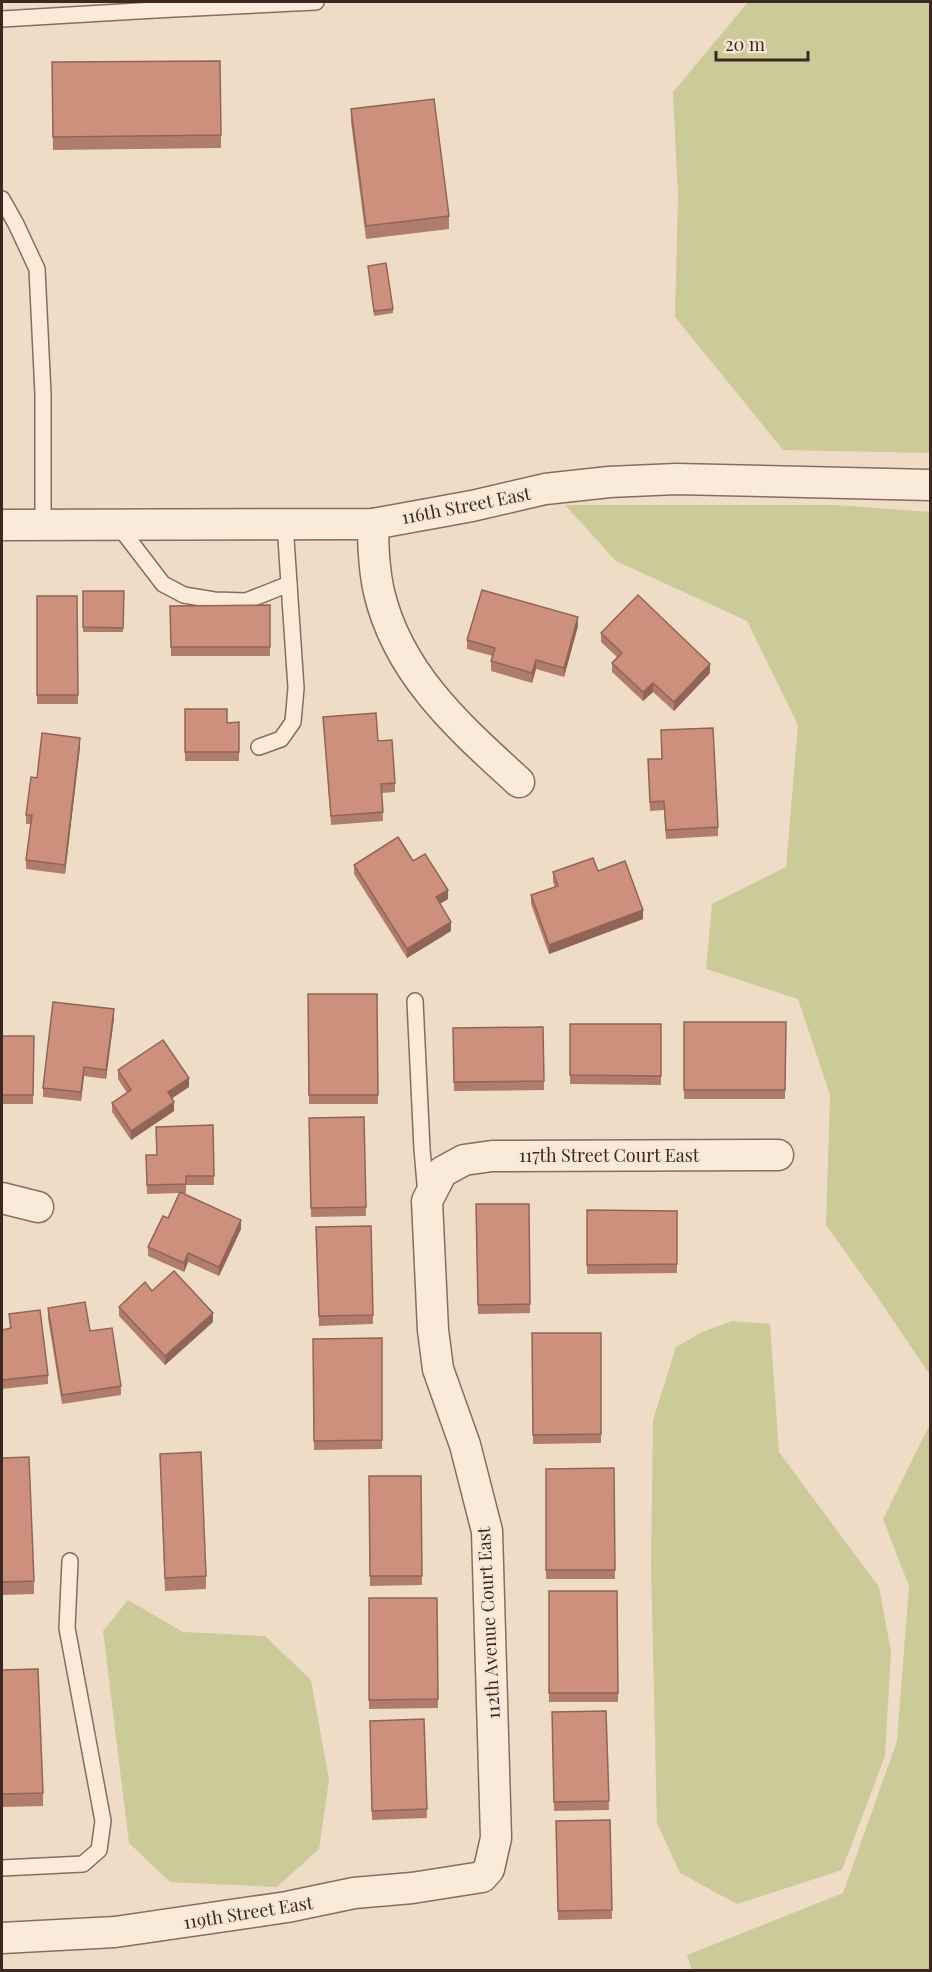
<svg xmlns="http://www.w3.org/2000/svg" width="932" height="1972" font-family="'Playfair Display',serif">
	<style>
		.green { fill: #cdca9a }
		.lines { fill: none; stroke-linecap: round; stroke-linejoin: round }
		.lane-casing { stroke: #8a6c5c; stroke-width: 18 }
		.street-casing { stroke: #8a6c5c; stroke-width: 33 }
		.lane { stroke: #f9eada; stroke-width: 15 }
		.street { stroke: #f9eada; stroke-width: 30 }
		.wall { fill: #b07c6c }
		.shaded-wall { fill: #906558 }
		.building { fill: #cd907d; stroke: #906558; stroke-width: 1.5 }
		.labels { text-anchor: middle; dominant-baseline: central; stroke-width: 5; stroke-linejoin: round; paint-order: stroke }
		.street-label { font-size: 18px; fill: #3b2820; stroke: #f6e7d6 }
	</style>
	<rect width="100%" height="100%" fill="#efdcc7"/>
	<!-- green -->
	<g class="green">
		<path d="M748,2H930V453L783,450L675,317L678,195L673,92Z"/>
		<path d="M565,505H836L930,512V1375L876,1295L826,1225L830,1095L798,999L706,969L712,904L786,867L798,725L747,621L616,561Z"/>
		<path d="M732,1321L770,1324L779,1452L879,1587L891,1652L885,1756L842,1870L737,1904L680,1873L657,1823L651,1567L653,1420L676,1347L702,1332Z"/>
		<path d="M930,1424V1970H692L687,1955L843,1893L897,1741L909,1586L883,1519Z"/>
		<path d="M128,1600L183,1632L265,1636L311,1680L329,1780L319,1849L277,1887L170,1882L129,1843L103,1631Z"/>
	</g>
	<g class="lines">
		<!-- lane casing -->
		<g class="lane-casing">
			<g id="lane">
				<path d="M155,10L316,2"/>
				<path d="M2,19L155,10V2"/>
				<path d="M2,199L16,224L37,269L43,394V525"/>
				<path d="M117,524L163,584L184,595L214,600L246,601L289,584"/>
				<path d="M259,747L281,739L293,722L296,688L285,524"/>
				<path d="M415,1001L422,1149L426,1195"/>
				<path d="M2,1868L83,1864L99,1850L103,1821L67,1628L70,1561"/>
			</g>
		</g>
		<!-- street casing -->
		<g class="street-casing">
			<g id="street">
				<path d="M373,524C373,546 374,570 379,592C398,674 460,728 519,782"/>
				<path d="M2,525L373,524L472,506L545,489L609,482L676,479L930,485"/>
				<path d="M2,1198L38,1207"/>
				<path d="M2,1938L115,1932L287,1907L354,1893L412,1888L482,1877L489,1869L496,1838L487,1531L465,1445L438,1369L433,1330L427,1201L442,1172L464,1160L492,1156L778,1155"/>
			</g>
		</g>
		<!-- lane -->
		<use href="#lane" class="lane"/>
		<!-- street -->
		<use href="#street" class="street"/>
	</g>
	<!-- wall -->
	<g class="wall">
		<path d="M52,62L221,135V148L53,150Z"/>
		<path d="M351,109L449,216V229L366,239L351,122Z"/>
		<path d="M368,266L393,309V313L374,316Z"/>
		<path d="M83,591H124L123,632H83Z"/>
		<path d="M37,596H77L78,704H37Z"/>
		<path d="M270,605V656H171L170,606Z"/>
		<path d="M578,626L564,677L536,669L532,683L491,671V661L493,656L467,649V640Z"/>
		<path d="M601,633L710,673L674,711L653,692L643,701L612,672V663L617,657L601,642Z"/>
		<path d="M185,709L227,723L239,722V761H185Z"/>
		<path d="M323,717L378,741L395,783V792L382,793L383,821L331,825Z"/>
		<path d="M661,730L718,827V836L666,839L664,810L650,811L648,759H662Z"/>
		<path d="M80,747L65,874L26,869V860L31,824H26V815L37,778Z"/>
		<path d="M413,861L448,899L440,904L451,931L407,958L354,874V865Z"/>
		<path d="M598,871L643,919L549,954L531,904V895L555,887L553,882V872Z"/>
		<path d="M308,994H377L378,1104H309Z"/>
		<path d="M114,1018L106,1079L84,1076L81,1101L43,1097V1088Z"/>
		<path d="M684,1022H786L785,1099H684Z"/>
		<path d="M570,1024H661V1085L570,1084Z"/>
		<path d="M543,1027L544,1090L454,1091L453,1028Z"/>
		<path d="M2,1036H34L33,1104H2Z"/>
		<path d="M118,1070L189,1087L172,1098L174,1111L131,1140L112,1112V1103L127,1093L118,1079Z"/>
		<path d="M364,1117L366,1216L311,1217L309,1118Z"/>
		<path d="M213,1125L214,1185H186V1193H181L241,1229L219,1276L188,1262L184,1272L148,1256V1247L168,1218L179,1193L147,1194L146,1155H157Z"/>
		<path d="M476,1204H529L530,1313L478,1314Z"/>
		<path d="M587,1210L677,1211V1273L587,1274Z"/>
		<path d="M371,1226L373,1324L319,1326L316,1227Z"/>
		<path d="M152,1291L213,1322L165,1365L119,1316V1307Z"/>
		<path d="M48,1308L90,1331L121,1386V1395L62,1404L48,1318Z"/>
		<path d="M9,1314L48,1375V1384L2,1389V1330L10,1329Z"/>
		<path d="M532,1333H601V1443L533,1444Z"/>
		<path d="M382,1338V1449L314,1450L313,1339Z"/>
		<path d="M160,1454L206,1576V1589L165,1591Z"/>
		<path d="M2,1458L34,1581V1594L2,1595Z"/>
		<path d="M614,1468L615,1579H546V1469Z"/>
		<path d="M369,1476H421L422,1585L370,1586Z"/>
		<path d="M549,1591H617L618,1702H549Z"/>
		<path d="M369,1598H437L438,1708L369,1709Z"/>
		<path d="M2,1670L43,1793V1806L2,1807Z"/>
		<path d="M606,1711L609,1810L554,1811L552,1712Z"/>
		<path d="M424,1719L427,1818L372,1820L370,1721Z"/>
		<path d="M610,1820L612,1919L558,1920L556,1821Z"/>
	</g>
	<!-- shaded-wall -->
	<g class="shaded-wall">
		<path d="M578,617V626L564,677V668Z"/>
		<path d="M536,660V669L532,683V673Z"/>
		<path d="M710,664V673L674,711V702Z"/>
		<path d="M653,683V692L643,701V692Z"/>
		<path d="M80,738V747L65,874V865Z"/>
		<path d="M448,890V899L436,906V897Z"/>
		<path d="M643,910V919L549,954V945Z"/>
		<path d="M451,922V931L407,958V949Z"/>
		<path d="M114,1009V1018L106,1079V1070Z"/>
		<path d="M84,1067V1076L81,1101V1092Z"/>
		<path d="M189,1078V1087L168,1101V1092Z"/>
		<path d="M174,1102V1111L131,1140V1131Z"/>
		<path d="M241,1220V1229L219,1276V1267Z"/>
		<path d="M188,1253V1262L184,1272V1263Z"/>
		<path d="M213,1313V1322L165,1365V1356Z"/>
	</g>
	<!-- building -->
	<g class="building">
		<path d="M220,61L221,135L53,137L52,62Z"/>
		<path d="M434,99L449,216L366,226L351,109Z"/>
		<path d="M386,263L393,309L374,311L368,266Z"/>
		<path d="M482,590L578,617L564,668L536,660L532,673L491,661L495,648L467,640Z"/>
		<path d="M83,591H124L123,628L83,627Z"/>
		<path d="M638,595L710,664L674,702L653,683L643,692L612,663L622,653L601,633Z"/>
		<path d="M37,596H77L78,695H37Z"/>
		<path d="M270,605V647H171L170,606Z"/>
		<path d="M185,709H227V723L239,722V752H185Z"/>
		<path d="M376,713L378,741L392,740L395,783L381,784L383,812L331,816L323,717Z"/>
		<path d="M713,728L718,827L666,830L664,801L650,802L648,759H662L661,730Z"/>
		<path d="M42,733L80,738L65,865L26,860L32,815H26L31,777L37,778Z"/>
		<path d="M398,837L413,861L425,854L448,890L436,897L451,922L407,949L354,865Z"/>
		<path d="M593,858L598,871L625,861L643,910L549,945L531,895L558,886L553,872Z"/>
		<path d="M308,994H377L378,1095H309Z"/>
		<path d="M53,1002L114,1009L106,1070L84,1067L81,1092L43,1088Z"/>
		<path d="M684,1022H786L785,1090H684Z"/>
		<path d="M570,1024H661V1076L570,1075Z"/>
		<path d="M543,1027L544,1081L454,1082L453,1028Z"/>
		<path d="M2,1036H34L33,1095H2Z"/>
		<path d="M163,1040L189,1078L168,1092L174,1102L131,1131L112,1103L131,1090L118,1070Z"/>
		<path d="M364,1117L366,1207L311,1208L309,1118Z"/>
		<path d="M213,1125L214,1176H186V1184L147,1185L146,1155H157L156,1127Z"/>
		<path d="M180,1192L241,1220L219,1267L188,1253L184,1263L148,1247L163,1216L168,1218Z"/>
		<path d="M476,1204H529L530,1304L478,1305Z"/>
		<path d="M587,1210L677,1211V1264L587,1265Z"/>
		<path d="M371,1226L373,1315L319,1316L316,1227Z"/>
		<path d="M174,1271L213,1313L165,1356L119,1307L145,1282L152,1291Z"/>
		<path d="M85,1302L90,1331L112,1328L121,1386L62,1395L48,1308Z"/>
		<path d="M40,1310L48,1375L2,1380V1330L11,1328L9,1314Z"/>
		<path d="M532,1333H601V1434L533,1435Z"/>
		<path d="M382,1338V1440L314,1441L313,1339Z"/>
		<path d="M201,1452L206,1576L165,1578L160,1454Z"/>
		<path d="M29,1457L34,1581L2,1582V1458Z"/>
		<path d="M614,1468L615,1570H546V1469Z"/>
		<path d="M369,1476H421L422,1576H370Z"/>
		<path d="M549,1591H617L618,1693H549Z"/>
		<path d="M369,1598H437L438,1699L369,1700Z"/>
		<path d="M38,1669L43,1793L2,1794V1670Z"/>
		<path d="M606,1711L609,1801L554,1802L552,1712Z"/>
		<path d="M424,1719L427,1809L372,1811L370,1721Z"/>
		<path d="M610,1820L612,1910L558,1911L556,1821Z"/>
	</g>
	<g class="labels">
		<!-- street labels -->
		<g class="street-label">
			<text transform="translate(466 505) rotate(-11)">116th Street East</text>
			<text x="609" y="1155">117th Street Court East</text>
			<text transform="translate(488 1623) rotate(-93)">112th Avenue Court East</text>
			<text transform="translate(248 1912) rotate(-9)">119th Street East</text>
		</g>
	</g>
	<!-- border -->
	<rect width="932" height="1972" fill="none" stroke="#3b2820" stroke-width="6"/>
	<!-- scale -->
	<path d="M716 51v9h92v-9" fill="none" stroke="#3b2820" stroke-width="3"/>
	<text x="725" y="51" font-size="18" fill="#3b2820" stroke="#f6e7d6" stroke-width="4.5" paint-order="stroke">20 m</text>
</svg>
